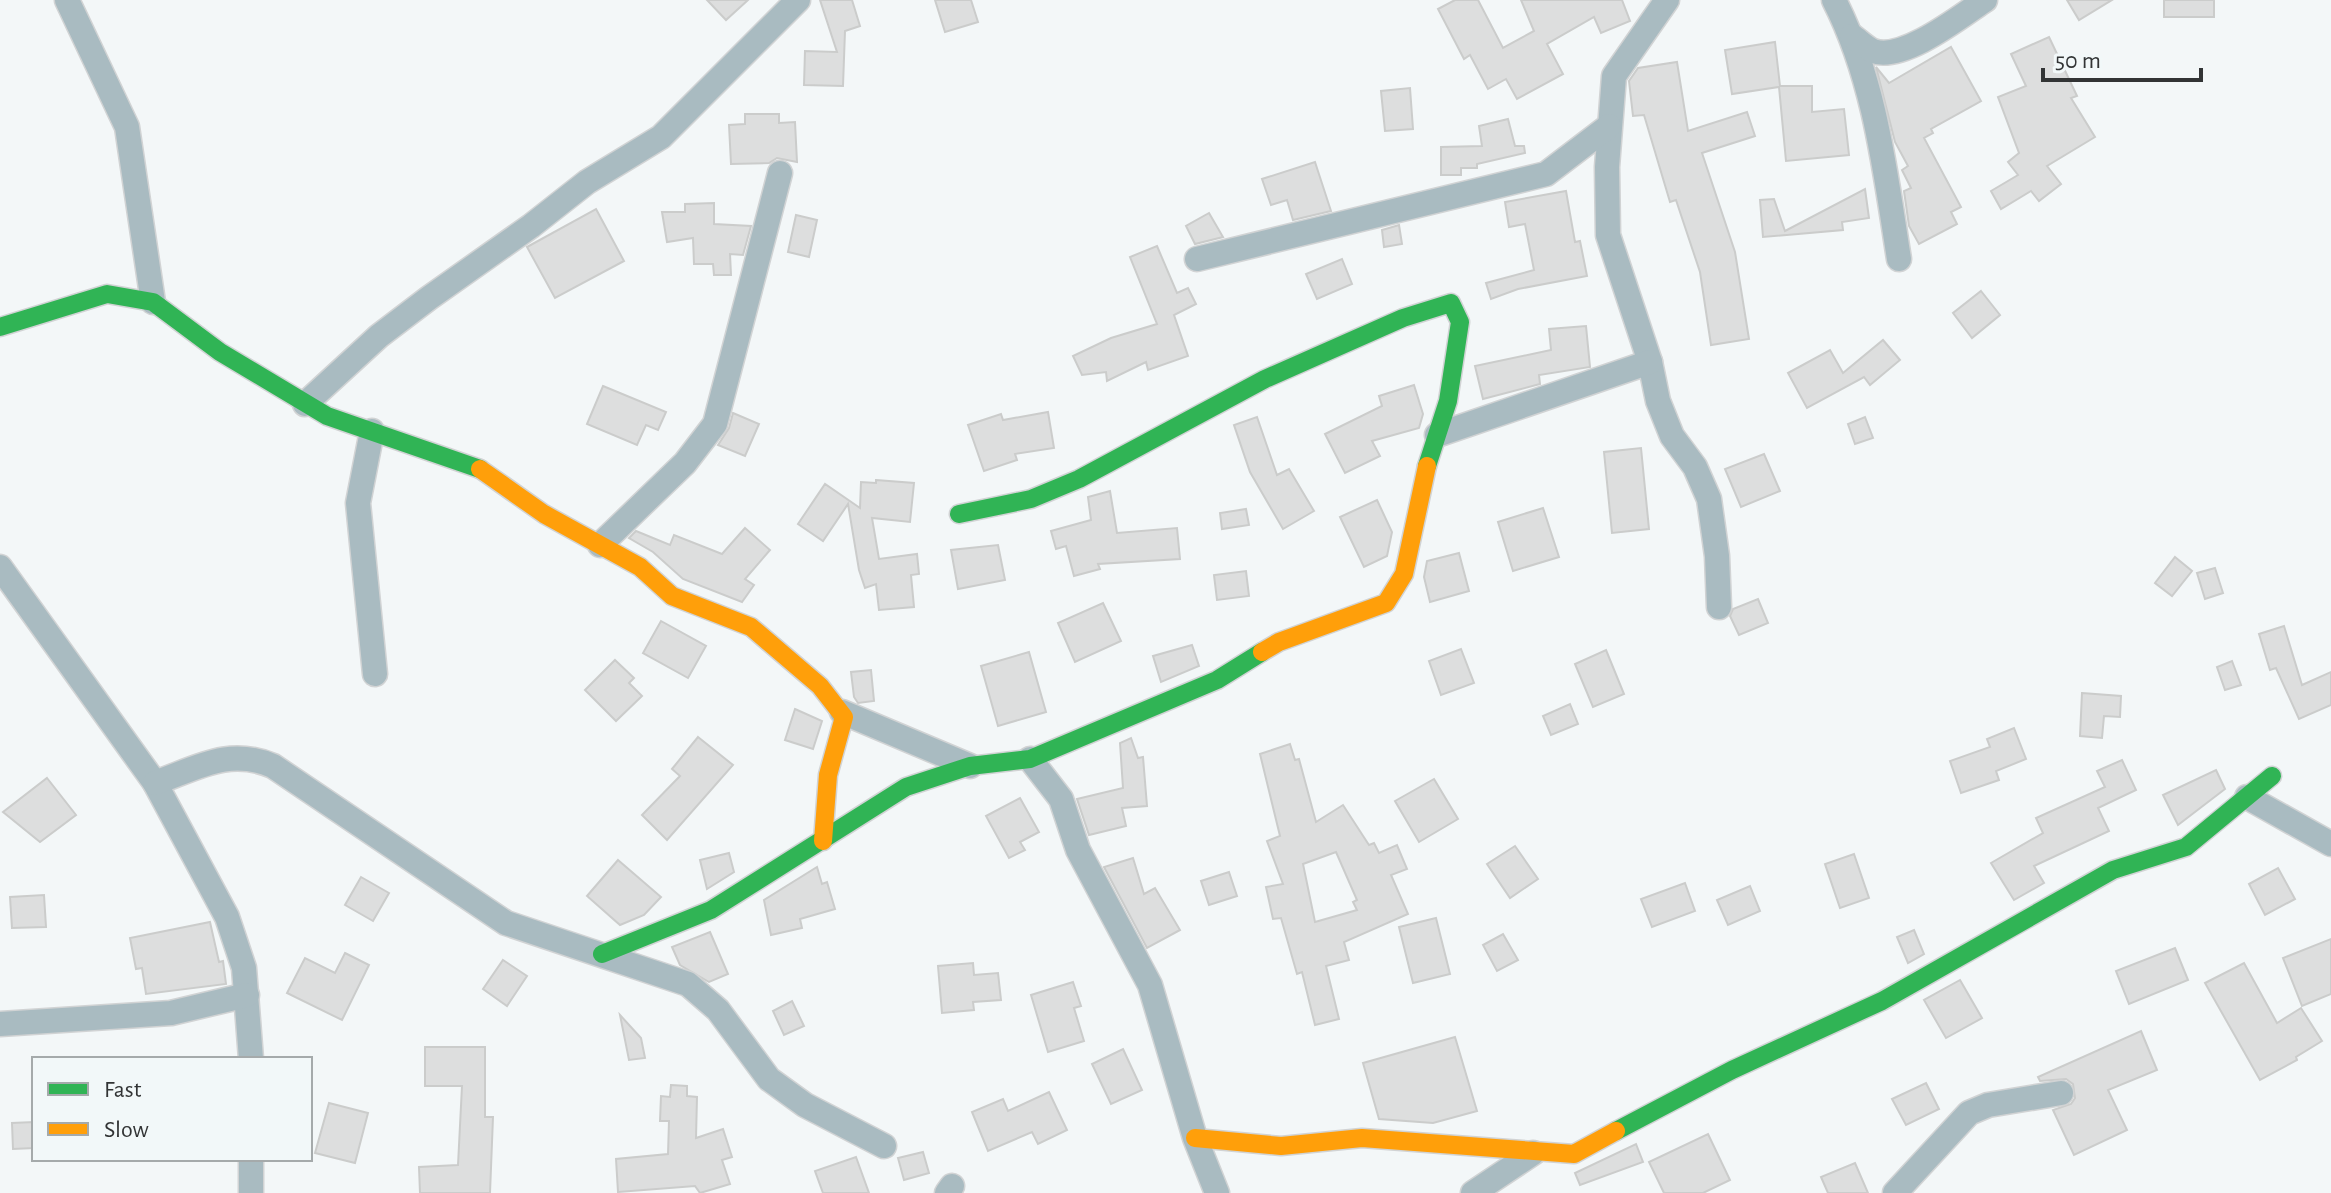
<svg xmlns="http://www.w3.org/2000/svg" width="2331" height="1193" font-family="'Alegreya Sans',sans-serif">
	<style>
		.building { fill: #dddede; stroke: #cbcccb; stroke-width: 2; fill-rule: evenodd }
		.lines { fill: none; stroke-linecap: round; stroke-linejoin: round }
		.street-casing { stroke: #d1d3d4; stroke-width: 27 }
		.fast-casing { stroke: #d1d3d4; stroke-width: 21 }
		.slow-casing { stroke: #d1d3d4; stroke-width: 21 }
		.street { stroke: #a9bbc1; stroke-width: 24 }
		.fast { stroke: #30b455; stroke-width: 18 }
		.slow { stroke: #ff9f0a; stroke-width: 18 }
	</style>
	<rect width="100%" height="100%" fill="#f3f7f8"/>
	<!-- building -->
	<g class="building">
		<path d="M707,0H748L726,20Z"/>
		<path d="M820,0H852L860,26L845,31L843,86L804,85L805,51L837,52Z"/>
		<path d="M935,0H971L978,22L945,32Z"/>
		<path d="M1455,0H1478L1503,48L1534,31L1521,0H1622L1630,21L1601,33L1594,17L1547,44L1563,74L1517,99L1506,79L1488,89L1470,55L1464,59L1438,9Z"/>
		<path d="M2067,0H2112L2079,20Z"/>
		<rect x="2164" y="0" width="50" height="17"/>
		<path d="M2049,37L2077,96L2071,98L2095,137L2047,166L2061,184L2039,201L2031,191L2001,209L1991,191L2018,175L2008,162L2019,153L1998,97L2026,86L2011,54Z"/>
		<path d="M1775,42L1780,86H1812V112L1844,109L1849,155L1786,161L1779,87L1732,94L1725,50Z"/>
		<path d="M1951,47L1981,101L1931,129L1933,133L1924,138L1961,207L1951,212L1957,224L1919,244L1909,226L1904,191L1911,188L1902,170L1908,166L1895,142L1876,67L1889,83Z"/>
		<path d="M1677,62L1688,131L1747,112L1755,136L1702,153L1735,252L1749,339L1711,345L1700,272L1676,200L1670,202L1644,115L1633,116L1629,81L1638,68Z"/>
		<path d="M1410,88L1413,129L1385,131L1381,91Z"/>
		<path d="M745,114H779V123L795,122L797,162L777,158L769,163L731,164L729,125L745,124Z"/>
		<path d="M1508,119L1515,146H1524L1525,153L1477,164V168H1461V175H1441V147L1482,146L1479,126Z"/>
		<path d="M1315,162L1331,211L1293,220L1287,200L1271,205L1262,179Z"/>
		<path d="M1865,189L1869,218L1842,222L1843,230L1763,237L1760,200L1774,199L1785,231Z"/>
		<path d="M1566,191L1575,242L1580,241L1587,276L1518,289L1491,299L1486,283L1534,270L1525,224L1509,227L1505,202Z"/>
		<path d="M714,203V224L751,226L743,255L730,254L731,275H714L713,264H694L693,238L667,242L662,212H685V204Z"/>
		<path d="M596,209L624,261L555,298L527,247Z"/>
		<path d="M1209,213L1223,237L1195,244L1186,226Z"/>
		<path d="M796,215L817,220L809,257L788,252Z"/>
		<path d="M1399,225L1402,244L1384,247L1382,230Z"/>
		<path d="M1157,246L1177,293L1188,288L1196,304L1174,315L1188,356L1148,370L1146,362L1107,381L1106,372L1082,375L1073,356L1111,338L1157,324L1130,257Z"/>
		<path d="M1342,259L1352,284L1317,299L1306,274Z"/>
		<path d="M1981,291L2000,315L1972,338L1953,313Z"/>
		<path d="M1586,326L1590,367L1539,375L1540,384L1483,399L1475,366L1551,350L1549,329Z"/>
		<path d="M1883,340L1900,360L1870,385L1864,377L1807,408L1788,373L1830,350L1843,373Z"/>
		<path d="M1414,385L1423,414L1419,428L1372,441L1380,456L1345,473L1325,434L1382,406L1379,396Z"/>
		<path d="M603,386L666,412L658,430L646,425L637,445L587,424Z"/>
		<path d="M1048,412L1054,448L1015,454L1017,460L984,471L968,425L1001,414L1003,420Z"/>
		<path d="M733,413L759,424L745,456L718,445L729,428Z"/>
		<path d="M1257,417L1277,475L1289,469L1314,511L1283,529L1250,472L1234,425Z"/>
		<path d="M1865,417L1873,438L1855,444L1848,424Z"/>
		<path d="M1641,448L1649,529L1612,533L1604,452Z"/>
		<path d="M1764,454L1780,491L1741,507L1725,469Z"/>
		<path d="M876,480L914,483L910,522L872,518L879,559L917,554L919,574L911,575L914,607L879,610L876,584L865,588L859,570L848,504L823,541L798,524L825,484L860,508L861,482L876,483Z"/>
		<path d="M1110,491L1117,533L1177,528L1180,559L1098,564L1100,569L1074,576L1066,546L1056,549L1051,531L1091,520L1088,497Z"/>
		<path d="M1377,500L1392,532L1387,556L1364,567L1340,517Z"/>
		<path d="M1543,508L1559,557L1513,571L1498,522Z"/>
		<path d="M1246,509L1249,525L1222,529L1220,513Z"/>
		<path d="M745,528L770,550L745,579L754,585L742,602L683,579L653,552L629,538L636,531L670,545L674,535L722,554Z"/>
		<path d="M998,545L1005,580L958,589L951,550Z"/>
		<path d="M1459,553L1469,591L1430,602L1424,577L1427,561Z"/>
		<path d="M2175,557L2192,571L2172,596L2155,583Z"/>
		<path d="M2215,568L2223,593L2205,599L2197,573Z"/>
		<path d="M1246,571L1249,596L1217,600L1214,575Z"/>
		<path d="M1758,599L1768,623L1739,635L1730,616L1733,609Z"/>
		<path d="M1103,603L1121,641L1075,662L1058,623Z"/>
		<path d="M661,621L706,646L688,678L643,653Z"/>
		<path d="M2284,626L2302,685L2331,672V705L2299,719L2276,668L2270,670L2259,634Z"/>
		<path d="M1192,645L1199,666L1161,682L1153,656Z"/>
		<path d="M1461,649L1474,683L1441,695L1429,661Z"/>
		<path d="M1606,650L1624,694L1593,707L1575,664Z"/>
		<path d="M1029,652L1046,712L998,726L981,666Z"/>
		<path d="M615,660L634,678L629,683L642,696L616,721L585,690Z"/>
		<path d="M2232,661L2241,685L2225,690L2217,667Z"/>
		<path d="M871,670L874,701L858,703L854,697L851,672Z"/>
		<path d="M2082,693L2121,696L2120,717L2104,716L2102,738L2080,736Z"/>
		<path d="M1570,704L1578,724L1551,735L1543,716Z"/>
		<path d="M795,709L822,721L813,749L785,740Z"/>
		<path d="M2014,728L2026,759L1996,771L1999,780L1961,793L1950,761L1990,747L1987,739Z"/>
		<path d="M698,737L733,765L667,840L642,815L680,776L672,769Z"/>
		<path d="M1131,738L1138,758L1143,757L1147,806L1122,808L1126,826L1089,835L1077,799L1123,788L1120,743Z"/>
		<path d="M1290,744L1295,760L1299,759L1316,822L1343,805L1369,845L1374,843L1379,853L1397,845L1407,869L1391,875L1408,914L1344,942L1349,960L1326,966L1339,1019L1315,1025L1302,972L1297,974L1281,918L1273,919L1266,887L1283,884L1267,841L1280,836L1260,754ZM1336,852L1357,900L1353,902L1357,910L1315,922L1303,864Z"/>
		<path d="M2122,760L2136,790L2098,808L2109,831L2034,866L2044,883L2014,900L1991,863L2043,833L2036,818L2105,787L2097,771Z"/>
		<path d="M2216,770L2225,789L2178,825L2163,795Z"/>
		<path d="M47,778L76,815L40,842L3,812Z"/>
		<path d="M1434,779L1458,819L1419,842L1395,801Z"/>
		<path d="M1020,798L1039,832L1020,842L1025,850L1009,858L986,816Z"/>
		<path d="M1515,846L1538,879L1510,898L1487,864Z"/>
		<path d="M729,853L734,872L707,889L700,860Z"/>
		<path d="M1854,854L1869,898L1840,908L1825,864Z"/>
		<path d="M1133,858L1144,894L1155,888L1180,930L1147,948L1104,867Z"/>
		<path d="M618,860L661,897L644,915L620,925L587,896Z"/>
		<path d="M817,867L822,884L827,882L835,909L800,919L802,928L771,935L764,900Z"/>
		<path d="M2278,868L2295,899L2265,915L2249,884Z"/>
		<path d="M1229,872L1237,896L1209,905L1201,881Z"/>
		<path d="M361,877L389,893L373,921L345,905Z"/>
		<path d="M1685,883L1695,911L1652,927L1641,899Z"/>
		<path d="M1750,886L1760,911L1728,925L1717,900Z"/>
		<path d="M44,895L46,927L12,928L10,897Z"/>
		<path d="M1436,918L1450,974L1413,983L1399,927Z"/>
		<path d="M210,922L219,962L223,961L226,984L146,994L142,968L136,969L130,938Z"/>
		<path d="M1914,930L1924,954L1908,963L1897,937Z"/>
		<path d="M710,932L728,974L709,982L680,965L672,947Z"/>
		<path d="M1503,934L1518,960L1497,971L1483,945Z"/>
		<path d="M2331,939V994L2302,1006L2283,958Z"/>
		<path d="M2175,948L2188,980L2129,1004L2116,971Z"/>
		<path d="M345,953L369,965L342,1020L287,993L305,958L335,973Z"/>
		<path d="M503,960L527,976L507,1006L483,989Z"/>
		<path d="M973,963L974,975L998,973L1001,1000L973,1002L974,1010L942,1013L938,966Z"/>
		<path d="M2244,963L2277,1023L2301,1008L2322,1041L2296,1057L2297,1060L2260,1080L2205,983Z"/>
		<path d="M1960,980L1982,1018L1946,1038L1924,1000Z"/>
		<path d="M1073,982L1081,1006L1074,1008L1084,1041L1048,1052L1031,995Z"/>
		<path d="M792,1001L804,1026L784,1035L773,1011Z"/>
		<path d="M620,1015L641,1038L645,1058L629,1060Z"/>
		<path d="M2141,1031L2157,1070L2108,1090L2127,1130L2074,1155L2053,1110L2071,1104L2075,1098L2073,1084L2066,1079L2040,1081L2038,1077Z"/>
		<path d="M1455,1037L1477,1111L1433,1123L1379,1119L1363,1063Z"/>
		<path d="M425,1047H485V1117H493L490,1193H420L419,1167L458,1165L462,1086H425Z"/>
		<path d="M1123,1049L1142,1090L1111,1104L1092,1064Z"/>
		<path d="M1926,1083L1939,1109L1906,1125L1892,1099Z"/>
		<path d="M671,1085L687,1086V1096L697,1097L696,1138L723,1129L732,1157L722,1160L730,1184L700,1193L695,1186L618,1192L616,1159L668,1154L669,1121H660L661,1096L670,1097Z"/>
		<path d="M1049,1092L1067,1130L1038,1144L1032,1132L988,1151L972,1112L1003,1099L1008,1111Z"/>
		<path d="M329,1103L368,1113L355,1163L315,1153Z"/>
		<path d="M34,1122V1148L13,1149L12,1123Z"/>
		<path d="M1708,1134L1730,1180L1703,1193H1664L1649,1162Z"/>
		<path d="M1636,1144L1643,1162L1580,1185L1575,1173Z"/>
		<path d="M923,1152L929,1173L904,1180L898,1158Z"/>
		<path d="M856,1157L869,1193H823L815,1171Z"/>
		<path d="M1855,1163L1868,1193H1828L1821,1177Z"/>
	</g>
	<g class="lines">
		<!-- street casing -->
		<g class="street-casing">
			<g id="street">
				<path d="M67,0L127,127L153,302"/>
				<path d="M1667,0L1614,76L1607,167L1608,235L1650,362L1658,401L1672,436L1695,467L1709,499L1717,556L1719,607"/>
				<path d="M1834,0C1875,80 1885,171 1899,259"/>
				<path d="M1852,36C1858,40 1866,48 1873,51C1903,62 1961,16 1985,0"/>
				<path d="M1197,259L1546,174L1609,126"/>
				<path d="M305,404L379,336L429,298L531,226L587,182L661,137L798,0"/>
				<path d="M372,431L358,503L375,674"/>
				<path d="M1437,435L1650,362"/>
				<path d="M600,545L685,463L715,424L780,173"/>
				<path d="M0,567L155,783L227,917L244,968L251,1059"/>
				<path d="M842,712L970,766"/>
				<path d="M1030,759L1061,799L1078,850L1150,985L1195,1138L1217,1193"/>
				<path d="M155,783C197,768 229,747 273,766L506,923L688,984L718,1010L769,1079L805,1105L884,1146"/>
				<path d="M2247,797L2331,844"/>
				<path d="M0,1024L171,1013L247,995"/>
				<path d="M251,1193V1159"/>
				<path d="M947,1193L952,1186"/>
				<path d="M1473,1193L1533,1153"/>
				<path d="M1895,1193L1969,1113L1988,1105L2061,1093"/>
			</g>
		</g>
		<!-- fast casing -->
		<g class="fast-casing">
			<g id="fast">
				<path d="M0,327L107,294L153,302L220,352L327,416L480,469"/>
				<path d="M959,514L1031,499L1079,479L1265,379L1403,318L1451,303L1460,322L1448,401L1427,466"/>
				<path d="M602,954L711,910L906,787L970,766L1030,759L1217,680L1262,652"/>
				<path d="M1616,1131L1732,1070L1882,1001L2113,870L2186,847L2272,776"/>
			</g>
		</g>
		<!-- slow casing -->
		<g class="slow-casing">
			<g id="slow">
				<path d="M480,469L544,514L640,567L672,596L751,627L820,686L844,717L828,775L823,841"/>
				<path d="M1262,652L1279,642L1386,603L1404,574L1427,466"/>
				<path d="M1195,1138L1281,1146L1362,1138L1574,1154L1616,1131"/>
			</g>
		</g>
		<!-- street -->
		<use href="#street" class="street"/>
		<!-- fast -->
		<use href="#fast" class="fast"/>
		<!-- slow -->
		<use href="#slow" class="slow"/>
	</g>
	<!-- legend -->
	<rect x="32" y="1057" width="280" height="104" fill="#f2f8f9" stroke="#a5aaab" stroke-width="2"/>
	<rect x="48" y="1083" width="40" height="12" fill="#30b455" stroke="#a5aaab" stroke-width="2"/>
	<text x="104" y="1097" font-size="24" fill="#323435">Fast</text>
	<rect x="48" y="1123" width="40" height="12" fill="#ff9f0a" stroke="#a5aaab" stroke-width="2"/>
	<text x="104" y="1137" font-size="24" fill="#323435">Slow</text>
	<!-- scale -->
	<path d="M2043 68v12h158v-12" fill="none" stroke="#323435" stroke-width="4"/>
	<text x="2055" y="68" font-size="24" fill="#323435" stroke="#f2f8f9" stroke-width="6" paint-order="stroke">50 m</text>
</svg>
